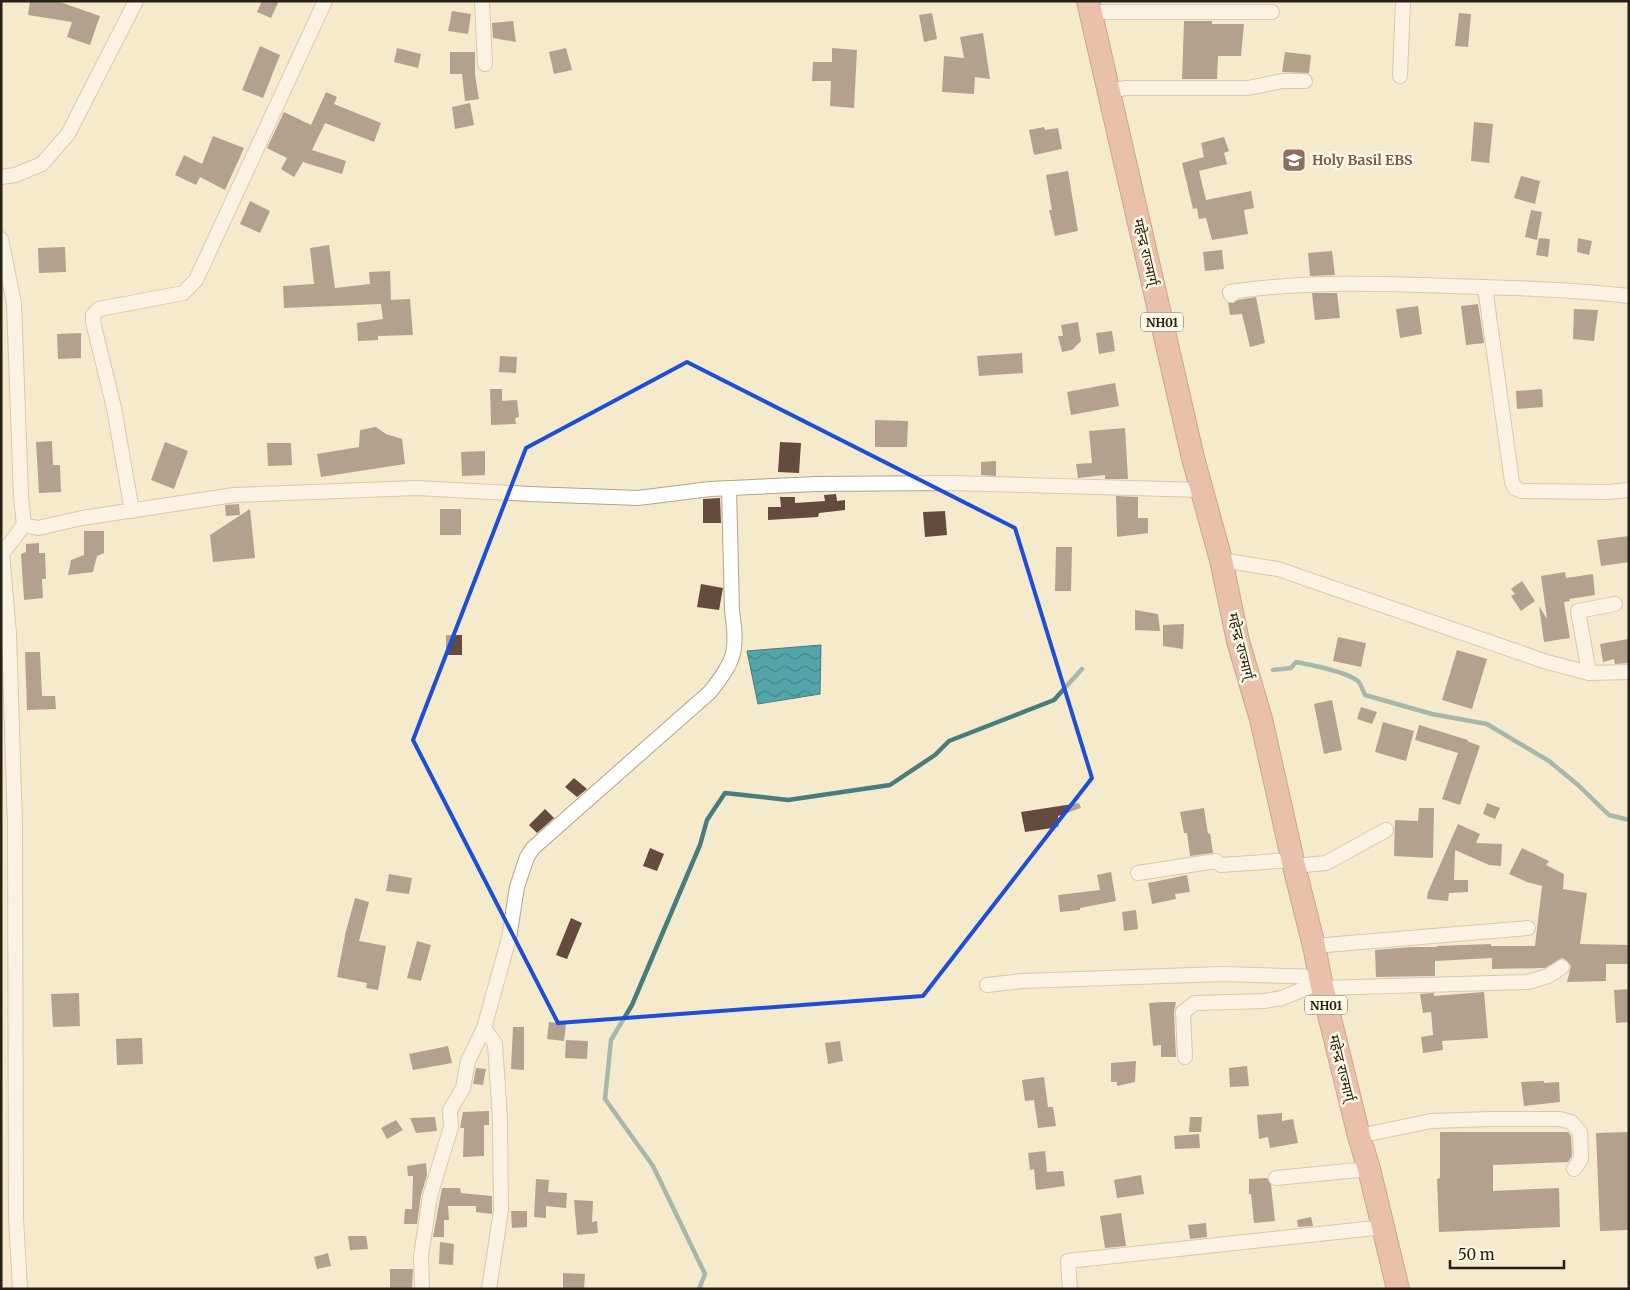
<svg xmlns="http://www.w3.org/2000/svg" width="1630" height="1290" font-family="Merriweather,'Noto Sans Devanagari',serif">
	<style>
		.water { fill: url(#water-waves); stroke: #467d7e }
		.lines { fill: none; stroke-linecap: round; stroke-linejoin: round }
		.stream { stroke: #467d7e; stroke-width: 4.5 }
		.building { fill: #644b3e }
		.minor-casing { stroke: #b0a589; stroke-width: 16 }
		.trunk-casing { stroke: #925548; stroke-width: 24 }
		.minor { stroke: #fff; stroke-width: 14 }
		.trunk { stroke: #d78e82; stroke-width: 22 }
		.marked { fill: none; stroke: #1d4ed8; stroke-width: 4; stroke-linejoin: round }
		.labels { text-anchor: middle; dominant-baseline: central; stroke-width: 5; stroke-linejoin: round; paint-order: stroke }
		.shield { fill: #fff8e6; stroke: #666254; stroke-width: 1 }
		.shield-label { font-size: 12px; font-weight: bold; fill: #252116 }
		.education-label { font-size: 14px; font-weight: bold; fill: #785e54; stroke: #fff8e6; text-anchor: start }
		.street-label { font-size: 14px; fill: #252116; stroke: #fff8e6 }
	</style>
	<defs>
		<pattern id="water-waves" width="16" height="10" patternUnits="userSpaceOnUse" patternTransform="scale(1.25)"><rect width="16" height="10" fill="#54a5aa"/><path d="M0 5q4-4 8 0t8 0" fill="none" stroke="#458689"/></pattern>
	</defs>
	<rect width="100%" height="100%" fill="#f6eacd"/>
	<!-- water -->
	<path class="water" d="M821,645L820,694L758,704L747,651Z"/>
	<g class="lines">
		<!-- stream -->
		<g class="stream">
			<path d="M1273,670L1291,668L1296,662C1312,665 1345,671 1358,681C1361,684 1363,691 1365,695L1432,714L1487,724L1549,761L1578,785L1609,815L1629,820"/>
			<path d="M699,1289L705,1274L653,1166L605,1099L611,1040L632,1005L700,845L707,820L725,793L788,800L890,785L935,755L949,741L1054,700L1082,669"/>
		</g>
	</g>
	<!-- building -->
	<g class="building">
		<path d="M30,1H57L100,16L90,45L67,37L72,22L28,15Z"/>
		<path d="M262,1H279L271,18L257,12Z"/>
		<path d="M452,11L471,14L468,34L448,31Z"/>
		<path d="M932,13L937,39L924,42L919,15Z"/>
		<path d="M1459,13L1471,14L1468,47L1455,46Z"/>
		<path d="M513,21L516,42L493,38L492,23Z"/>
		<path d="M1184,21H1212V24H1244L1241,56H1218L1217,79H1182Z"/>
		<path d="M983,33L990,79L975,77L974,94L942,92L944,56L964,58L960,37Z"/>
		<path d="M260,46L280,55L263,98L242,90Z"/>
		<path d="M397,48L421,54L418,68L394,62Z"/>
		<path d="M566,48L572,70L554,74L549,52Z"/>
		<path d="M832,48L857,50L854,108L830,106L831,81H812L813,62H832Z"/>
		<path d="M450,52H475V75L479,99L465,101L462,74H450Z"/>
		<path d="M1285,52L1311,55L1309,73L1282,72Z"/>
		<path d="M326,92L337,97L334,104L381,123L374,142L325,123L312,150L346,161L342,174L303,162L294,177L281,169L287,158L267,148L284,112L311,125Z"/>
		<path d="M470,103L474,125L455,129L452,107Z"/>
		<path d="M1474,122L1493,124L1489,163L1471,161Z"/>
		<path d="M1044,127L1045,130L1058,128L1062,149L1034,155L1029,130Z"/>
		<path d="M213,136L244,148L225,190L200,177L196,185L175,175L184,155L202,164Z"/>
		<path d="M1224,137L1229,151L1224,153L1227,164L1199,171L1206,200L1251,191L1254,208L1244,210L1248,234L1212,240L1206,218L1199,219L1197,208L1193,209L1182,163L1204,157L1201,143Z"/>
		<path d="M1068,171L1078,231L1055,236L1049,210H1052L1046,175Z"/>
		<path d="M1521,176L1540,181L1535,204L1514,198Z"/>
		<path d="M250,201L270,211L260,233L240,224Z"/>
		<path d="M1531,210L1542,212L1537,240L1525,237Z"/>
		<path d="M1539,238L1550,239L1548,257L1536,255Z"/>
		<path d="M1578,238L1592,241L1589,255L1577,252Z"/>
		<path d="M329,245L335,288L370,284L369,272L390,271L391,300L410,299L413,335L378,336V340L358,341L357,323L383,319L381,304L284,308L283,286L314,284L310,248Z"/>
		<path d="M65,247L66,272L39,273L38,248Z"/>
		<path d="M1222,250L1224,269L1205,271L1203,252Z"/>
		<path d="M1332,251L1335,275L1310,276L1308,253Z"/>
		<path d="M1312,293H1337L1340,318L1315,320Z"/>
		<path d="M1256,297L1265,343L1250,347L1242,314L1230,315L1228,303H1233L1238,300Z"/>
		<path d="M1478,304L1484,343L1466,345L1461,306Z"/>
		<path d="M1418,306L1422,334L1400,338L1396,309Z"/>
		<path d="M1574,309L1598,310L1594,341L1573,339Z"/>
		<path d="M1078,322L1081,341L1072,350L1062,352L1058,336H1063L1061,325Z"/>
		<path d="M1112,331L1115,351L1099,354L1096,333Z"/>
		<path d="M81,333V358L58,359L57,334Z"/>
		<path d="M1022,353L1023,373L979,376L977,356Z"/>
		<path d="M500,356L517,357L516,373L499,372Z"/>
		<path d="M1115,383L1119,406L1071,415L1067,392Z"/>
		<path d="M490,389H502V401L517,400L519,417L515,418L516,424L491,425Z"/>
		<path d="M1542,389L1543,407L1517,409L1516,391Z"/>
		<path d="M875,420L908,421L907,447H875Z"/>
		<path d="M376,427L386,434L402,439L405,464L321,477L317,454L359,447L360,430Z"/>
		<path d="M1125,428L1128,479H1105V475L1078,478L1076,464L1092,463L1089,431Z"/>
		<path d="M52,441L53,465H60L61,492L39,493L36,442Z"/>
		<path d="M165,442L188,451L174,489L151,480Z"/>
		<path d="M780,442L801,443L799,473L778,472Z"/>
		<path d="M267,443H291L292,465L268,466Z"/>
		<path d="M485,451V475L462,476L461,452Z"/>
		<path d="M996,461V476L981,475V462Z"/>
		<path d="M836,494L837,501L845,500V510L819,513L818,517L768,520V507H781L780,497H795V503L825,501L824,495Z"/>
		<path d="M1116,496L1138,497V518H1148V533L1117,537Z"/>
		<path d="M720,498L721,523H703V499Z"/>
		<path d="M239,504L240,515L226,516L225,505Z"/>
		<path d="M250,509L255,558L213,562L210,535Z"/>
		<rect x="440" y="509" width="21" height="26"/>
		<path d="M945,511L947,535L925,537L923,512Z"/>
		<path d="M84,531H104V553L97,556L93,572L68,575L71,560L84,555Z"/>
		<path d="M1629,536V562L1601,566L1597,540Z"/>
		<path d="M39,543V553H45L46,579H42L43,598L24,600L21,554L26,552V544Z"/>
		<path d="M1056,547H1072L1071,591H1055Z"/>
		<path d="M1565,572L1566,578L1593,574L1595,595L1569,599L1570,601L1564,602L1570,638L1544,642L1539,606L1547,619L1541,576Z"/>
		<path d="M1522,581L1535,601L1521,611L1511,596L1515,594L1511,589Z"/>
		<path d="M701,584L723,588L719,610L697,607Z"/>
		<path d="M1135,610L1158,614L1160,631L1135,630Z"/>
		<path d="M1184,624L1183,649L1163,646V625Z"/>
		<rect x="446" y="635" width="16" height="20"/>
		<path d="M1338,637L1366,643L1361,667L1333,661Z"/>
		<path d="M1628,639L1629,663L1615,664L1614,659L1603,662L1600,644Z"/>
		<path d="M1457,650L1487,659L1472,709L1442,700Z"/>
		<path d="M25,652H40L42,696H55L56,709L27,710Z"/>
		<path d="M1332,700L1342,750L1324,754L1314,704Z"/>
		<path d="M1361,707L1377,712L1372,724L1357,719Z"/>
		<path d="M1383,722L1414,731L1406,761L1375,752Z"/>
		<path d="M1419,725L1468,740L1467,741L1480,746L1460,805L1442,799L1458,753L1415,740Z"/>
		<path d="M574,778L587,789L577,797L565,787Z"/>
		<path d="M1079,803L1081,808L1058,816L1059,827L1025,832L1021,812Z"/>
		<path d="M1487,803L1500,808L1495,819L1483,814Z"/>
		<path d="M1204,808L1208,834L1210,833L1213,853L1190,856L1187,833H1184L1180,812Z"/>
		<path d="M1419,808H1434L1433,858L1394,856L1395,820L1418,821Z"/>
		<path d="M545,809L554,818L537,833L529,825Z"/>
		<path d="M1458,824L1480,834L1476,843L1502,844L1501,866L1489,865L1455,850L1454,880H1468V892L1449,893L1448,901L1427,899L1428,892Z"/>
		<path d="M650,848L664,854L657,871L643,866Z"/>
		<path d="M1522,848L1549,861L1546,865L1564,874L1563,889L1587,893L1580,944L1629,945V964H1606V981L1567,982L1571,966L1566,960L1562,958L1545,968L1492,969V958L1435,961V976L1376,977L1375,950L1411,947H1437V946L1491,944V946H1535L1542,886L1527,882L1509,874Z"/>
		<path d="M1111,872L1116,901L1080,908V910L1060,912L1058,895L1100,890L1097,875Z"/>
		<path d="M389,874L412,878L409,894L386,891Z"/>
		<path d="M1187,875L1190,892L1175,894L1176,899L1152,904L1148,883Z"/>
		<path d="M355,898L369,902L359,941L386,946L378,990L366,988L367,983L337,977L346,931Z"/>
		<path d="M1136,910L1138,929L1124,931L1122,912Z"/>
		<path d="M571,918L582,923L567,959L556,955Z"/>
		<path d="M417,941L431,945L421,981L407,978Z"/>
		<path d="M1629,989V1022L1616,1023L1614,990Z"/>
		<path d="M1484,992L1488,1038L1442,1041L1443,1050L1423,1053L1421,1037L1433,1035L1431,1012L1423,1013L1420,994L1434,993V996Z"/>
		<path d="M79,993L80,1026L53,1027L51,994Z"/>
		<path d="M1164,1002H1176L1174,1012L1176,1057H1161V1045L1153,1046L1149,1003Z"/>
		<path d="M549,1022L566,1024L564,1041L547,1039Z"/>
		<path d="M513,1027H524V1070L511,1069Z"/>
		<path d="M142,1038L143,1064L117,1065L116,1039Z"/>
		<path d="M566,1040L588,1041L587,1059L565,1058Z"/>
		<path d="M840,1041L843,1061L828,1064L825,1043Z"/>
		<path d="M448,1046L452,1063L413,1070L409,1054Z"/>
		<path d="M1136,1061L1135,1082L1117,1086V1082H1111V1063Z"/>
		<path d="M1247,1066L1249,1086L1230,1087L1229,1068Z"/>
		<path d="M476,1068L486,1069L483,1085L473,1084Z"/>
		<path d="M1044,1077L1048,1107H1053L1056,1126L1038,1128L1034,1100L1025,1101L1022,1080Z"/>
		<path d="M1544,1081V1083L1559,1082L1560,1102L1524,1106L1521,1082Z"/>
		<path d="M489,1111V1125H484V1156L463,1157L464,1128H460L463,1112Z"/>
		<path d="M1282,1113V1121L1293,1119L1298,1143L1270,1148L1268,1137L1259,1139L1257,1115Z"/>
		<path d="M435,1117L437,1131L416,1133L410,1118Z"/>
		<path d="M1190,1117H1202L1201,1132H1189Z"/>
		<path d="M396,1120L403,1130L387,1139L381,1128Z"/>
		<path d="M1440,1132H1568L1571,1136L1572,1156L1568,1162L1493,1165V1191L1559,1188L1560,1227L1439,1232L1437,1179L1440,1178Z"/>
		<path d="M1629,1132V1230L1600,1231L1596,1133Z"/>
		<path d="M1199,1134L1200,1148L1175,1149L1174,1136Z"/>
		<path d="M1045,1151L1047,1172L1063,1171L1065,1186L1036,1190L1034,1169L1030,1170L1028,1153Z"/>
		<path d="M426,1163L427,1175L421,1195L417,1224H404L405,1209H412L413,1176H408L407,1166Z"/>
		<path d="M1141,1175L1144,1194L1117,1198L1114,1180Z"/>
		<path d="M1267,1178L1271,1185L1275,1221L1254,1223L1251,1194H1249V1179Z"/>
		<path d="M536,1179L549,1180L548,1192L567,1193L566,1208L546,1206V1218L534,1217Z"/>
		<path d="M442,1188H460L461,1193L492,1196V1214L476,1212V1206H448L449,1220H444V1237H433Z"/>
		<path d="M574,1200L593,1201L592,1222L597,1221L598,1233L577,1235Z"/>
		<path d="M511,1211H527V1227L512,1228Z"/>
		<path d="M1121,1213L1126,1246L1105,1248L1100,1216Z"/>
		<path d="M1311,1217L1313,1226L1298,1227L1297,1220Z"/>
		<path d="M1206,1223L1207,1237L1190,1239L1188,1225Z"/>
		<path d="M348,1236H366L368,1249L350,1250Z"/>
		<path d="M440,1242L454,1244L453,1265L439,1264Z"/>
		<path d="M328,1253L331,1266L317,1269L314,1257Z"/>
		<path d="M390,1269H413L412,1289H390Z"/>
		<path d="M563,1273L585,1274L584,1289H563Z"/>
	</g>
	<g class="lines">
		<!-- minor casing -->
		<g class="minor-casing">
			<g id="minor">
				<path d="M482,1L485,64"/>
				<path d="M1091,12H1272"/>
				<path d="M1400,76L1403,1"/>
				<path d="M1108,91L1126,88H1248L1282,81H1305"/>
				<path d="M1,177L15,175L42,164L68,134L136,1"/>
				<path d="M1,239L14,303L21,497L24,525L38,528L82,518L234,495L417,488L530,494L638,498L710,489L816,484L951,483L1202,490"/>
				<path d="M1485,287L1512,482L1515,488L1522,491L1609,492L1629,490"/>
				<path d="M1231,295L1230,292C1303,281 1377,283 1450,286C1510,288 1569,289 1629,296"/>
				<path d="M132,511L114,408L93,322V315L99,309L183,293L196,280L325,1"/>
				<path d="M2,553L9,634L15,826L16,1218L20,1289"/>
				<path d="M1,555L24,525"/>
				<path d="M1221,560L1278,569L1547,662L1589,673L1629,672"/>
				<path d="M1589,673L1578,611L1615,604"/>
				<path d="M1294,866L1326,863L1386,830"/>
				<path d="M1138,873L1216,861L1221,865L1292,860"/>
				<path d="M1314,946L1528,928"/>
				<path d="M987,985L1022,981L1222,974L1319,977"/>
				<path d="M1322,988L1528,982L1548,976L1562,967"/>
				<path d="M484,1028L495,1044L500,1119L501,1211L489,1289"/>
				<path d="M1185,1057L1183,1012L1195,1003L1264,1001L1282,998L1321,982"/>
				<path d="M1359,1136L1431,1121L1490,1119H1560L1571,1122L1580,1132L1581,1159L1574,1169"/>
				<path d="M1276,1178L1369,1169"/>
				<path d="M422,1289L421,1256L430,1196L451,1127L450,1110L463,1088L468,1061L484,1028L509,938L517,887L527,857L533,848L710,692C735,660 738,652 732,611L729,488"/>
				<path d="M1070,1289L1068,1261L1384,1227"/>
			</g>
		</g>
		<!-- trunk casing -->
		<g class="trunk-casing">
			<path id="trunk" d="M1088,1L1193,458L1221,560L1238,641L1261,719L1294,866L1314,946L1321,982L1359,1136L1369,1169L1398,1289"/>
		</g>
		<!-- minor -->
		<use href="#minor" class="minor"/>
		<!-- trunk -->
		<use href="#trunk" class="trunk"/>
	</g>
	<!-- marked area -->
	<path d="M0 0H1630V1290H0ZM687,362L1015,528L1092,778L923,996L558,1023L413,740L526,448Z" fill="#f6eacd" fill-opacity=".55" fill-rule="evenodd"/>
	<path class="marked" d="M687,362L1015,528L1092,778L923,996L558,1023L413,740L526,448Z"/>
	<!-- icons -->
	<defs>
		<g id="school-square" transform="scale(1.25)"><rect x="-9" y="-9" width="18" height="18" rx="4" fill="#8d6e63" stroke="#fff8e6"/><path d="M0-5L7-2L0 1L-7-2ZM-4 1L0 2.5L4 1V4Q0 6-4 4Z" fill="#fff"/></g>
	</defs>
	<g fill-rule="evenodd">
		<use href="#school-square" x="1294" y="160"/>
	</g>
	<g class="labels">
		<!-- shield labels -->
		<g class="shield">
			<rect x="1141" y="312.5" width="42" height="19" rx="4"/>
			<rect x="1305" y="995.5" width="42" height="19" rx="4"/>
		</g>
		<g class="shield-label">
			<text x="1162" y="322">NH01</text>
			<text x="1326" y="1005">NH01</text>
		</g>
		<!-- education labels -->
		<g class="education-label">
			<text x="1312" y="160">Holy Basil EBS</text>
		</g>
		<!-- street labels -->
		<g class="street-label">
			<text transform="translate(1146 252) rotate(77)">महेन्द्र राज्मार्ग्</text>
			<text transform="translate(1241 646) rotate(76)">महेन्द्र राज्मार्ग्</text>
			<text transform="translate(1342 1068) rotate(76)">महेन्द्र राज्मार्ग्</text>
		</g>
	</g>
	<!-- border -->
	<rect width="1630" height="1290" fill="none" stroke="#252116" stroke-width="5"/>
	<!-- scale -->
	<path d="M1450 1260v8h114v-8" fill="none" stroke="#252116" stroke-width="2.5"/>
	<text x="1458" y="1260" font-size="15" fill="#252116" stroke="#fff8e6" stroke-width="4" paint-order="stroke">50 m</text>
</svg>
